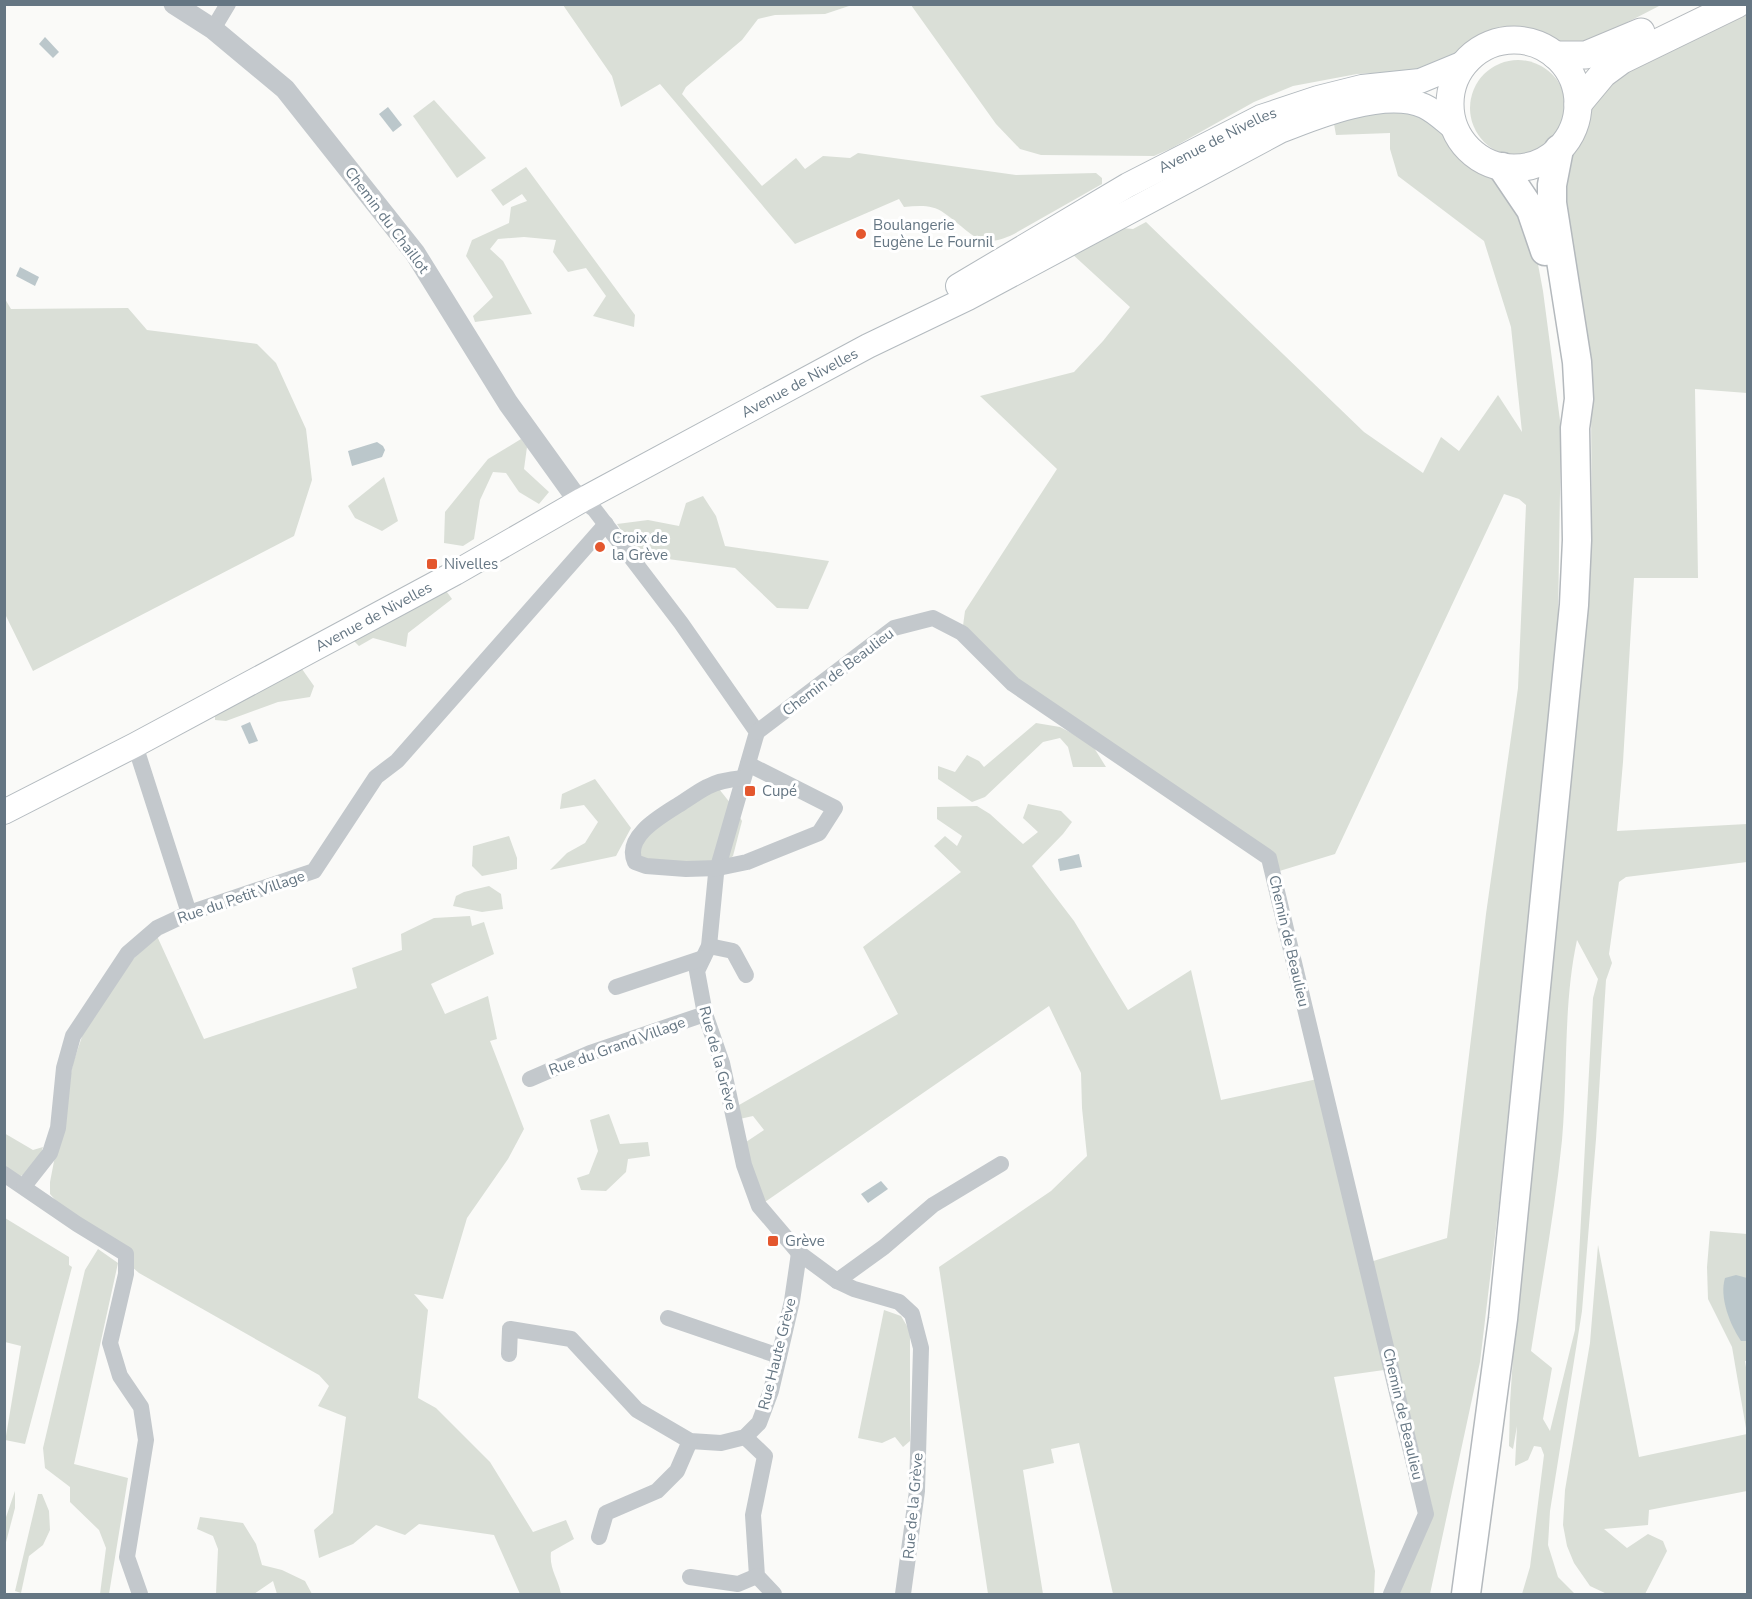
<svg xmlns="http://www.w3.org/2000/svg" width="1752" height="1599" font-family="'Nunito Sans',sans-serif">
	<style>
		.green { fill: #dadfd7; fill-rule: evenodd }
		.water { fill: #bbc7cb }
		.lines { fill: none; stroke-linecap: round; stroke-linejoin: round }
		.secondary-casing { stroke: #b3babf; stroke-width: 26 }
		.primary-casing { stroke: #b5babe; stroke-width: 29 }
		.trunk-casing { stroke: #b4b9bd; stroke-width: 31 }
		.minor { stroke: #c3c8cc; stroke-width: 16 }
		.tertiary { stroke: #c3c8cc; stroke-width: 21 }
		.secondary { stroke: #fff; stroke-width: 24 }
		.primary { stroke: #fff; stroke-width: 27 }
		.trunk { stroke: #fff; stroke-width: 28 }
		.poi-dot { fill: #e4572e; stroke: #fff; stroke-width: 2 }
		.labels { text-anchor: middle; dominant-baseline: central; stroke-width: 6; stroke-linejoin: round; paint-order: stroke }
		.street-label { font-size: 15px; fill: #657683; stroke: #fff }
		.poi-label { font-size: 15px; fill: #657683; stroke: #fff; text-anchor: start }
	</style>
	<rect width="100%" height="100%" fill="#fafaf8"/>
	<!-- green -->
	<g class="green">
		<path d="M563,5H852L825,14L775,15L758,19L742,40L686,87L682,94L762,186L796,158L805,169L823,156L850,158L858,153L1016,175L1096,173L1102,178V184L1014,234C978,252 971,231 944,213C932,204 918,206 904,207L899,199L795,244L660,84L621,107L612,76Z"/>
		<path d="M911,5H1661L1593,40L1573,45L1516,30L1490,34L1449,60L1425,70L1357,74L1293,86L1254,102L1172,148L1154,156L1041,155L1020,149L996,124Z"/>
		<path d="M1747,13V393L1695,389L1698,578H1634L1623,762L1617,831L1747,824V862L1626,877L1619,882L1609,954L1612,963L1606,980L1596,1139L1582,1311L1550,1511L1548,1545L1558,1577L1575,1594H1522L1530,1567L1544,1455L1541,1447L1534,1446L1528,1460L1515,1466L1517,1426L1513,1449L1509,1446L1510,1403L1519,1265L1583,642L1592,528L1591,411L1564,222L1563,173L1584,136L1592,108L1599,95L1627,70ZM1577,940L1598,979L1593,998L1575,1330L1550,1431L1543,1419L1552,1368L1531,1351C1542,1281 1555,1210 1562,1140C1568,1073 1563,1005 1577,940Z"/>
		<circle cx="1518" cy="108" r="48"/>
		<path d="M434,100L486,158L457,178L413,116Z"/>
		<path d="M1376,108L1421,113L1446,134L1456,153L1472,167L1500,182L1534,243L1543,291L1561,428L1558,620L1500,1195L1480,1362L1430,1594H1395L1432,1506L1384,1370L1334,1377L1375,1571L1374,1594H1113L1079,1443L1051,1449L1054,1463L1023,1470L1043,1594H988L939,1267L1051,1191L1087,1156L1082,1108L1081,1073L1049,1006L759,1206L746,1142L764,1130L753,1116L735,1120L732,1109L898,1014L863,947L961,872L934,846L945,836L957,846L962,836L937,819V807L977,806L990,814L1023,844L1038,832L1023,818L1028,804L1061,811L1072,822L1063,834L1032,866L1074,921L1128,1010L1191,970L1221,1100L1322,1078L1367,1263L1447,1238L1486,914L1518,688L1526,505L1519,499L1504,494L1335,854L1273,873L1269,858L1013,684L962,633L965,611L1057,469L980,396L1074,372L1103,341L1130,307L1070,252L1112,227L1133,229L1146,222L1364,432L1423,473L1441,437L1459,451L1498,395L1522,432L1511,327L1484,241L1398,176L1390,149V133L1336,135L1334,124L1322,126Z"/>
		<path d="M526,167L635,315L634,327L593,316L606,296L586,268L568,272L553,252L556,240L524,237L498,239L490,249L503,261L532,314L475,322L473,316L493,297L466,256L472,240L509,223L511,207L527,201L522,194L503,206L491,190Z"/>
		<path d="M5,299L11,309L128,308L147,330L257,344L276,363L306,429L312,480L294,536L33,671L5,614Z"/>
		<path d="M521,439L527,447L524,469L549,492L539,504L519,492L506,473L493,472L480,500L474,539L463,546L444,543L445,512L488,459Z"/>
		<path d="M384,477L398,521L382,531L355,518L348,506Z"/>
		<path d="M703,496L716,516L725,546L829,561L808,609L777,608L735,568L638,555L617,524L648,520L679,526L686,503Z"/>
		<path d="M444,588L452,599L408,633L406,647L373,638L359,646L350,637Z"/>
		<path d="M302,669L314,686L310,697L278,702L226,721L215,720V711Z"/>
		<path d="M1036,723L1060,727L1091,743L1106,767H1073L1068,747L1060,738L1043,742L985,797L972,802L938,779V766L955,772L967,755L979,761L984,767Z"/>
		<path d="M595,779L631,828L616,856L550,870L567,853L585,843L598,822L584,805L560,809L562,794Z"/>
		<path d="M715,784L735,809L742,821L733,856L718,868L644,860L640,855L644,829Z"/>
		<path d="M509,836L517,858V869L482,876L472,866L473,846Z"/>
		<path d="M489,886L501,894L503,909L482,912L453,906L456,896L464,892Z"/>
		<path d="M470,916L472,926L484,922L494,954L431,984L445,1014L488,996L497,1039L490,1041L524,1129L508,1159L467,1218L443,1299L414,1294L428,1310L418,1398L436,1408L490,1462L533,1532L566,1520L574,1539L551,1552C549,1569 558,1578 561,1594H520L494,1535L419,1524L405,1535L376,1525L353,1544L319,1558L314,1530L333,1513L346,1417L318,1406L329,1386L319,1375L139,1273L59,1204L50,1194V1182L73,1063L88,1019L123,969L157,936L204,1039L357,988L352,968L402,950L401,934L434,918Z"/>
		<path d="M609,1114L620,1144L648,1142L650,1156L628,1159L626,1172L606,1191L581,1190L577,1178L589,1174L598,1151L590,1120Z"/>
		<path d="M4,1133L33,1150L43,1147C38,1164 34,1173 17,1177L5,1168Z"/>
		<path d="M5,1218L69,1257V1265L72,1267L25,1444L5,1440V1442L21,1346L5,1342Z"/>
		<path d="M1710,1231L1747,1234L1748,1361H1745L1748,1380L1747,1491L1649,1510L1648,1525L1604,1529L1627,1548L1648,1534L1663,1541L1667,1551L1645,1594H1607L1590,1586L1574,1563L1567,1546L1563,1525L1565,1490L1590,1343L1598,1245L1639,1457L1747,1434L1732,1347L1708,1299L1707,1267Z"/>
		<path d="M98,1249L118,1263L74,1464L128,1478L109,1594H100L106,1548L99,1530L70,1502V1487L45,1468L43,1448L85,1270Z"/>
		<path d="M884,1310L901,1316L910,1331V1441L903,1447L895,1437L882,1443L858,1438Z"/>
		<path d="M15,1491V1508L5,1546V1520Z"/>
		<path d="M38,1494H42L49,1511L50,1530L43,1545L29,1556L21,1593L15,1591Z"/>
		<path d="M200,1517L243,1523L256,1544L262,1565L282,1570L305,1581L312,1594H277L273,1581L254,1594H216L218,1549L213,1536L197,1529Z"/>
	</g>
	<!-- water -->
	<g class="water">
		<path d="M45,37L59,52L53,58L39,44Z"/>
		<path d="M388,107L402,125L393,132L379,114Z"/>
		<path d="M20,267L39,277L35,286L16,276Z"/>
		<path d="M377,442L383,446L385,450L382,457L352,466L348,451Z"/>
		<path d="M250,722L258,741L249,744L241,726Z"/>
		<path d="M1079,854L1082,867L1060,871L1058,859Z"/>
		<path d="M881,1181L888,1189L868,1203L861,1194Z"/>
		<path d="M1736,1275L1747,1278V1341H1741C1730,1325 1719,1297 1725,1278Z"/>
	</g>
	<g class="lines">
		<!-- secondary casing -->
		<g class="secondary-casing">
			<g id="secondary">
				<path id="s1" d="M958,286L1128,185L1261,117L1318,98L1362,87L1420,81L1466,62"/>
				<path id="s2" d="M4,812L135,745L455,573L582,500L868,346L968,298L1280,131C1317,116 1385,89 1424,106C1435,111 1445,121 1454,128"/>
			</g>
		</g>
		<!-- primary casing -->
		<g class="primary-casing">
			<g id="primary">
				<circle cx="1514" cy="104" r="64"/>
				<path d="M1555,55H1586L1641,32"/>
				<path d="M1578,104L1603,74L1622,60L1737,4"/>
			</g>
		</g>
		<!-- trunk casing -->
		<g class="trunk-casing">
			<g id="trunk">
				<path d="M1502,167L1531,210L1545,251"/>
				<path d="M1466,1594L1503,1319L1574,605L1577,540L1575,428L1579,399L1577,362L1552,203V185L1559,149"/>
			</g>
		</g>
		<!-- minor -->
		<g class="minor">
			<path d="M213,29L228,4"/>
			<path d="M582,500L594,509L681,623L757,732L716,874L709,946L697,971L705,1014L722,1063L744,1165L759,1206L799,1253L837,1281L854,1289L899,1302L912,1314L921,1348L917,1491L903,1594"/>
			<path d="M757,732L894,628L933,618L962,633L1013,684L1269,858L1426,1514L1391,1594"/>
			<path d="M135,745L189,913"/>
			<path d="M743,778C731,779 718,781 707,787C699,791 691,797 683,802C665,814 623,835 635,862L646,866L686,869L718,868L747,862L819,833L835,808L748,764"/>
			<path d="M709,946L733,951L746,975"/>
			<path d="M616,987L703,958"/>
			<path d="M530,1079L590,1053L705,1014"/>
			<path d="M4,1174L77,1224L126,1254V1274L110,1343L120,1376L141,1407L146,1440L127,1557L140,1594"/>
			<path d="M24,1186L50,1153L58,1128L64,1068L73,1036L128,953L157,928L189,913L314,871L376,777L397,761L606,524"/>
			<path d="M837,1281L884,1247L933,1205L1001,1164"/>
			<path d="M668,1318L779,1356"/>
			<path d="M509,1354L510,1329L571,1339L637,1410L690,1441L721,1443L745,1437L759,1423L771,1391L792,1301L799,1253"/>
			<path d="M745,1437L765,1456L753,1515L757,1576L774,1594"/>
			<path d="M599,1537L606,1513L657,1491L677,1471L690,1441"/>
			<path d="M690,1577L738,1584L757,1576"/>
		</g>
		<!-- tertiary -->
		<path class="tertiary" d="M174,4L213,29L285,89L415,253L508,403L572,492L582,500"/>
		<!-- secondary -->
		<use href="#secondary" class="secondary"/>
		<!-- primary -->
		<use href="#primary" class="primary"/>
		<!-- trunk -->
		<use href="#trunk" class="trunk"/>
	</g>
	<!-- markers -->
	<g class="poi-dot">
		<circle cx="861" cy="234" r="6"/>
		<circle cx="600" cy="547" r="6"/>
		<rect x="426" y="558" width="12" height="12" rx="3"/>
		<rect x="744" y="785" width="12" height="12" rx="3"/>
		<rect x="767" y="1235" width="12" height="12" rx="3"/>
	</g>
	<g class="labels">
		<!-- street labels -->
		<g class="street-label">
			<text stroke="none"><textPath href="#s1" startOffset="298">Avenue de Nivelles</textPath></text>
			<text transform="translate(387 220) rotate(53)">Chemin du Chaillot</text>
			<text stroke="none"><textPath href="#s2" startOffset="904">Avenue de Nivelles</textPath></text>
			<text stroke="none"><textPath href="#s2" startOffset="418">Avenue de Nivelles</textPath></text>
			<text transform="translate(838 672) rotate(-37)">Chemin de Beaulieu</text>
			<text transform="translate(241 897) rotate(-19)">Rue du Petit Village</text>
			<text transform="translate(1289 941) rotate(77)">Chemin de Beaulieu</text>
			<text transform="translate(617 1046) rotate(-20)">Rue du Grand Village</text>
			<text transform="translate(718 1058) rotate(75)">Rue de la Grève</text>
			<text transform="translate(777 1354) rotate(-76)">Rue Haute Grève</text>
			<text transform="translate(1403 1414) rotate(77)">Chemin de Beaulieu</text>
			<text transform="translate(913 1506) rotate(-85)">Rue de la Grève</text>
		</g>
		<!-- poi labels -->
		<g class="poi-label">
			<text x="873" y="225">Boulangerie<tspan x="873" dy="17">Eugène Le Fournil</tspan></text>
			<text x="612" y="538">Croix de<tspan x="612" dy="17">la Grève</tspan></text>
			<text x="444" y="564">Nivelles</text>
			<text x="762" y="791">Cupé</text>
			<text x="785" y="1241">Grève</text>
		</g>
	</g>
	<!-- border -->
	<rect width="1752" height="1599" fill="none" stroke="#657683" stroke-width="12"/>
</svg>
